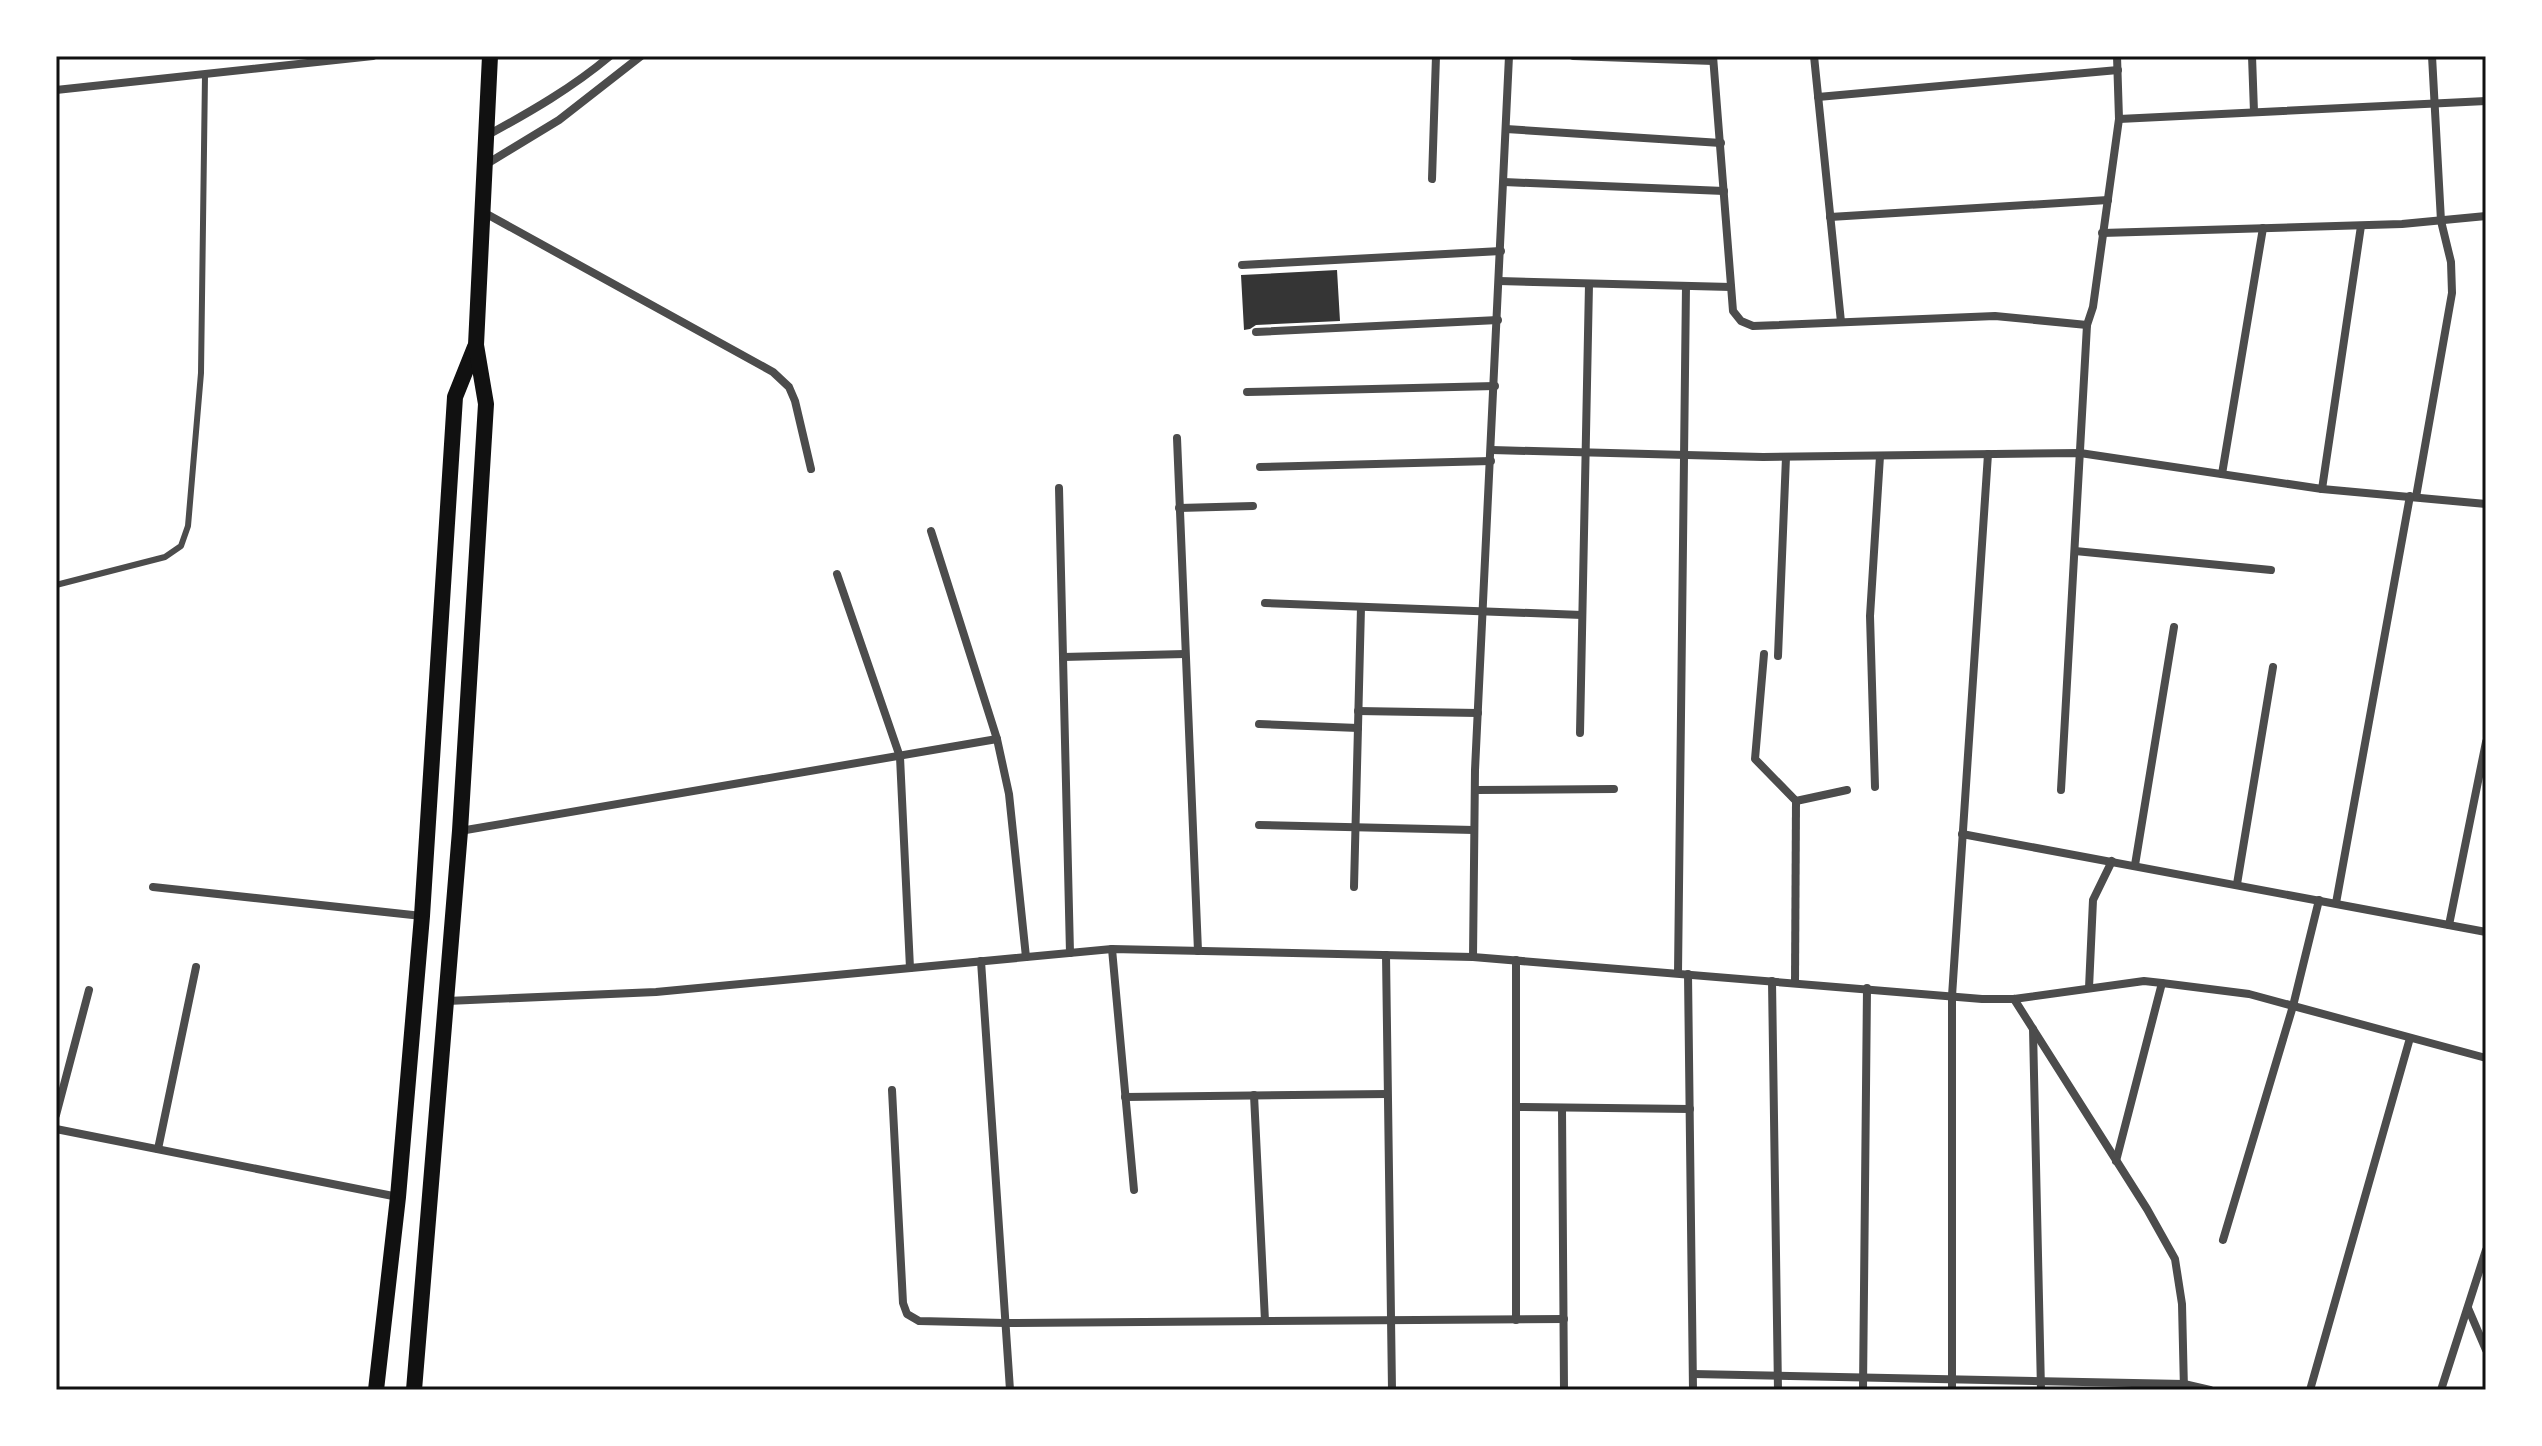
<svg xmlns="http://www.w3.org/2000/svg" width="2542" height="1446" font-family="'Exo 2',sans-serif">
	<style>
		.building { fill: #353535 }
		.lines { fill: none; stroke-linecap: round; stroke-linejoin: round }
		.service { stroke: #4c4c4c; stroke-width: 6 }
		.minor { stroke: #4c4c4c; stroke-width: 8 }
		.secondary { stroke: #111; stroke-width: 16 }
		.neatline { fill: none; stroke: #111; stroke-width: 3 }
	</style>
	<rect width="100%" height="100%" fill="#fff"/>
	<!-- building -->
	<path class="building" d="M1337,270L1340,321L1256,325L1250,329L1244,330L1241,275Z"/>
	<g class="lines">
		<!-- service -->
		<path class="service" d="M56,585L165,557L181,546L188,526L201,373L205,75"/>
		<!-- minor -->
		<g class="minor">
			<path d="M1573,56L1713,61"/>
			<path d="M1713,56L1733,311L1741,321L1753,326L1995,316L2087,325"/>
			<path d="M1814,56L1841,322"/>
			<path d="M2252,56L2254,112"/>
			<path d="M56,90L373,56"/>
			<path d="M1818,97L2118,70"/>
			<path d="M2119,119L2486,101"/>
			<path d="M1506,129L1721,143"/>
			<path d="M486,136C530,112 572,88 610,56"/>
			<path d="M485,165L559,120L641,56"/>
			<path d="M1432,179L1436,56"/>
			<path d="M1504,182L1724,191"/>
			<path d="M483,212L773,372L789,387L795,401L811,469"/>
			<path d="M1830,217L2108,200"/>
			<path d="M2102,233L2402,224L2486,216"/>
			<path d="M1242,265L1501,251"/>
			<path d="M1499,281L1731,287"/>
			<path d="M1256,332L1498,320"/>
			<path d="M1247,392L1495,386"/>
			<path d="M1177,438L1198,951"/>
			<path d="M1492,450L1763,457L2080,453L2322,489L2486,504"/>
			<path d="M1260,467L1491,461"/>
			<path d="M2222,474L2263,228"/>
			<path d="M1059,488L1070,953"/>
			<path d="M2322,489L2361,226"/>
			<path d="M2416,497L2452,293L2451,262L2441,221L2432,56"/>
			<path d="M1179,508L1253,506"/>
			<path d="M931,531L997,739L1009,794L1026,957"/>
			<path d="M2075,551L2271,570"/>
			<path d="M837,574L900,757L910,968"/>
			<path d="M1265,603L1582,615"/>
			<path d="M1764,654L1755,759L1796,801L1847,790"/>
			<path d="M1778,656L1786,457"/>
			<path d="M1063,657L1185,654"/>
			<path d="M1358,711L1478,713"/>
			<path d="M1259,724L1358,728"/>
			<path d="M1580,733L1589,284"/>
			<path d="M1875,787L1870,616L1880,456"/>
			<path d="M1475,790L1614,789"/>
			<path d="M2061,790L2087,325L2093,307L2119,119L2117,56"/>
			<path d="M1259,825L1474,830"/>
			<path d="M460,831L997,739"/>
			<path d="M1962,834L2486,932"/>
			<path d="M2135,865L2174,627"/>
			<path d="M2237,884L2273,667"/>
			<path d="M153,887L422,916"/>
			<path d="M1354,887L1361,607"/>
			<path d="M2336,903L2410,496"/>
			<path d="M2449,925L2486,742"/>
			<path d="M1112,949L1134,1190"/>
			<path d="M1386,955L1392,1390"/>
			<path d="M1473,957L1475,770L1509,56"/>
			<path d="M1516,960V1320"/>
			<path d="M981,961L1010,1390"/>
			<path d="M1678,973L1686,286"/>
			<path d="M1688,974L1693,1390"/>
			<path d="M1772,981L1778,1390"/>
			<path d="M1795,982L1796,801"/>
			<path d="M2089,988L2093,900L2112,861"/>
			<path d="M2014,999L2147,1209L2175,1259L2182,1304L2184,1390"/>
			<path d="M447,1001L656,992L1112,949L1473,957L1982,999H2014L2144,981L2162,983L2249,994L2486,1058"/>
			<path d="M2033,1029L2041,1390"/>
			<path d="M892,1090L903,1303L907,1314L919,1321L1005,1323L1564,1319"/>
			<path d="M1254,1095L1265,1321"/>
			<path d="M1125,1097L1387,1094"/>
			<path d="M1516,1107L1690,1109"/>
			<path d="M1562,1108L1564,1390"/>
			<path d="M56,1115L89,990"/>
			<path d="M56,1129L398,1197"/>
			<path d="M158,1149L196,967"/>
			<path d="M2116,1161L2162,983"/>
			<path d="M2223,1240L2293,1006L2319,900"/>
			<path d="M2468,1308L2486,1350"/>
			<path d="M1693,1374L2184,1384L2210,1390"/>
			<path d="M1863,1390L1867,988"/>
			<path d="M1952,1390V996L1988,454"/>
			<path d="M2310,1390L2410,1038"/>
			<path d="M2441,1390L2486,1250"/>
		</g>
		<!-- secondary -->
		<g class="secondary">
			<path d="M376,1390L398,1197L422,916L455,397L475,347"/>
			<path d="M414,1390L460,831L486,404L476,345L490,56"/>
		</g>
	</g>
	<!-- border -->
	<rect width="2542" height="1446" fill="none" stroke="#ffffff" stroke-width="116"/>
	<rect x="58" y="58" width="2426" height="1330" class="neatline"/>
</svg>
